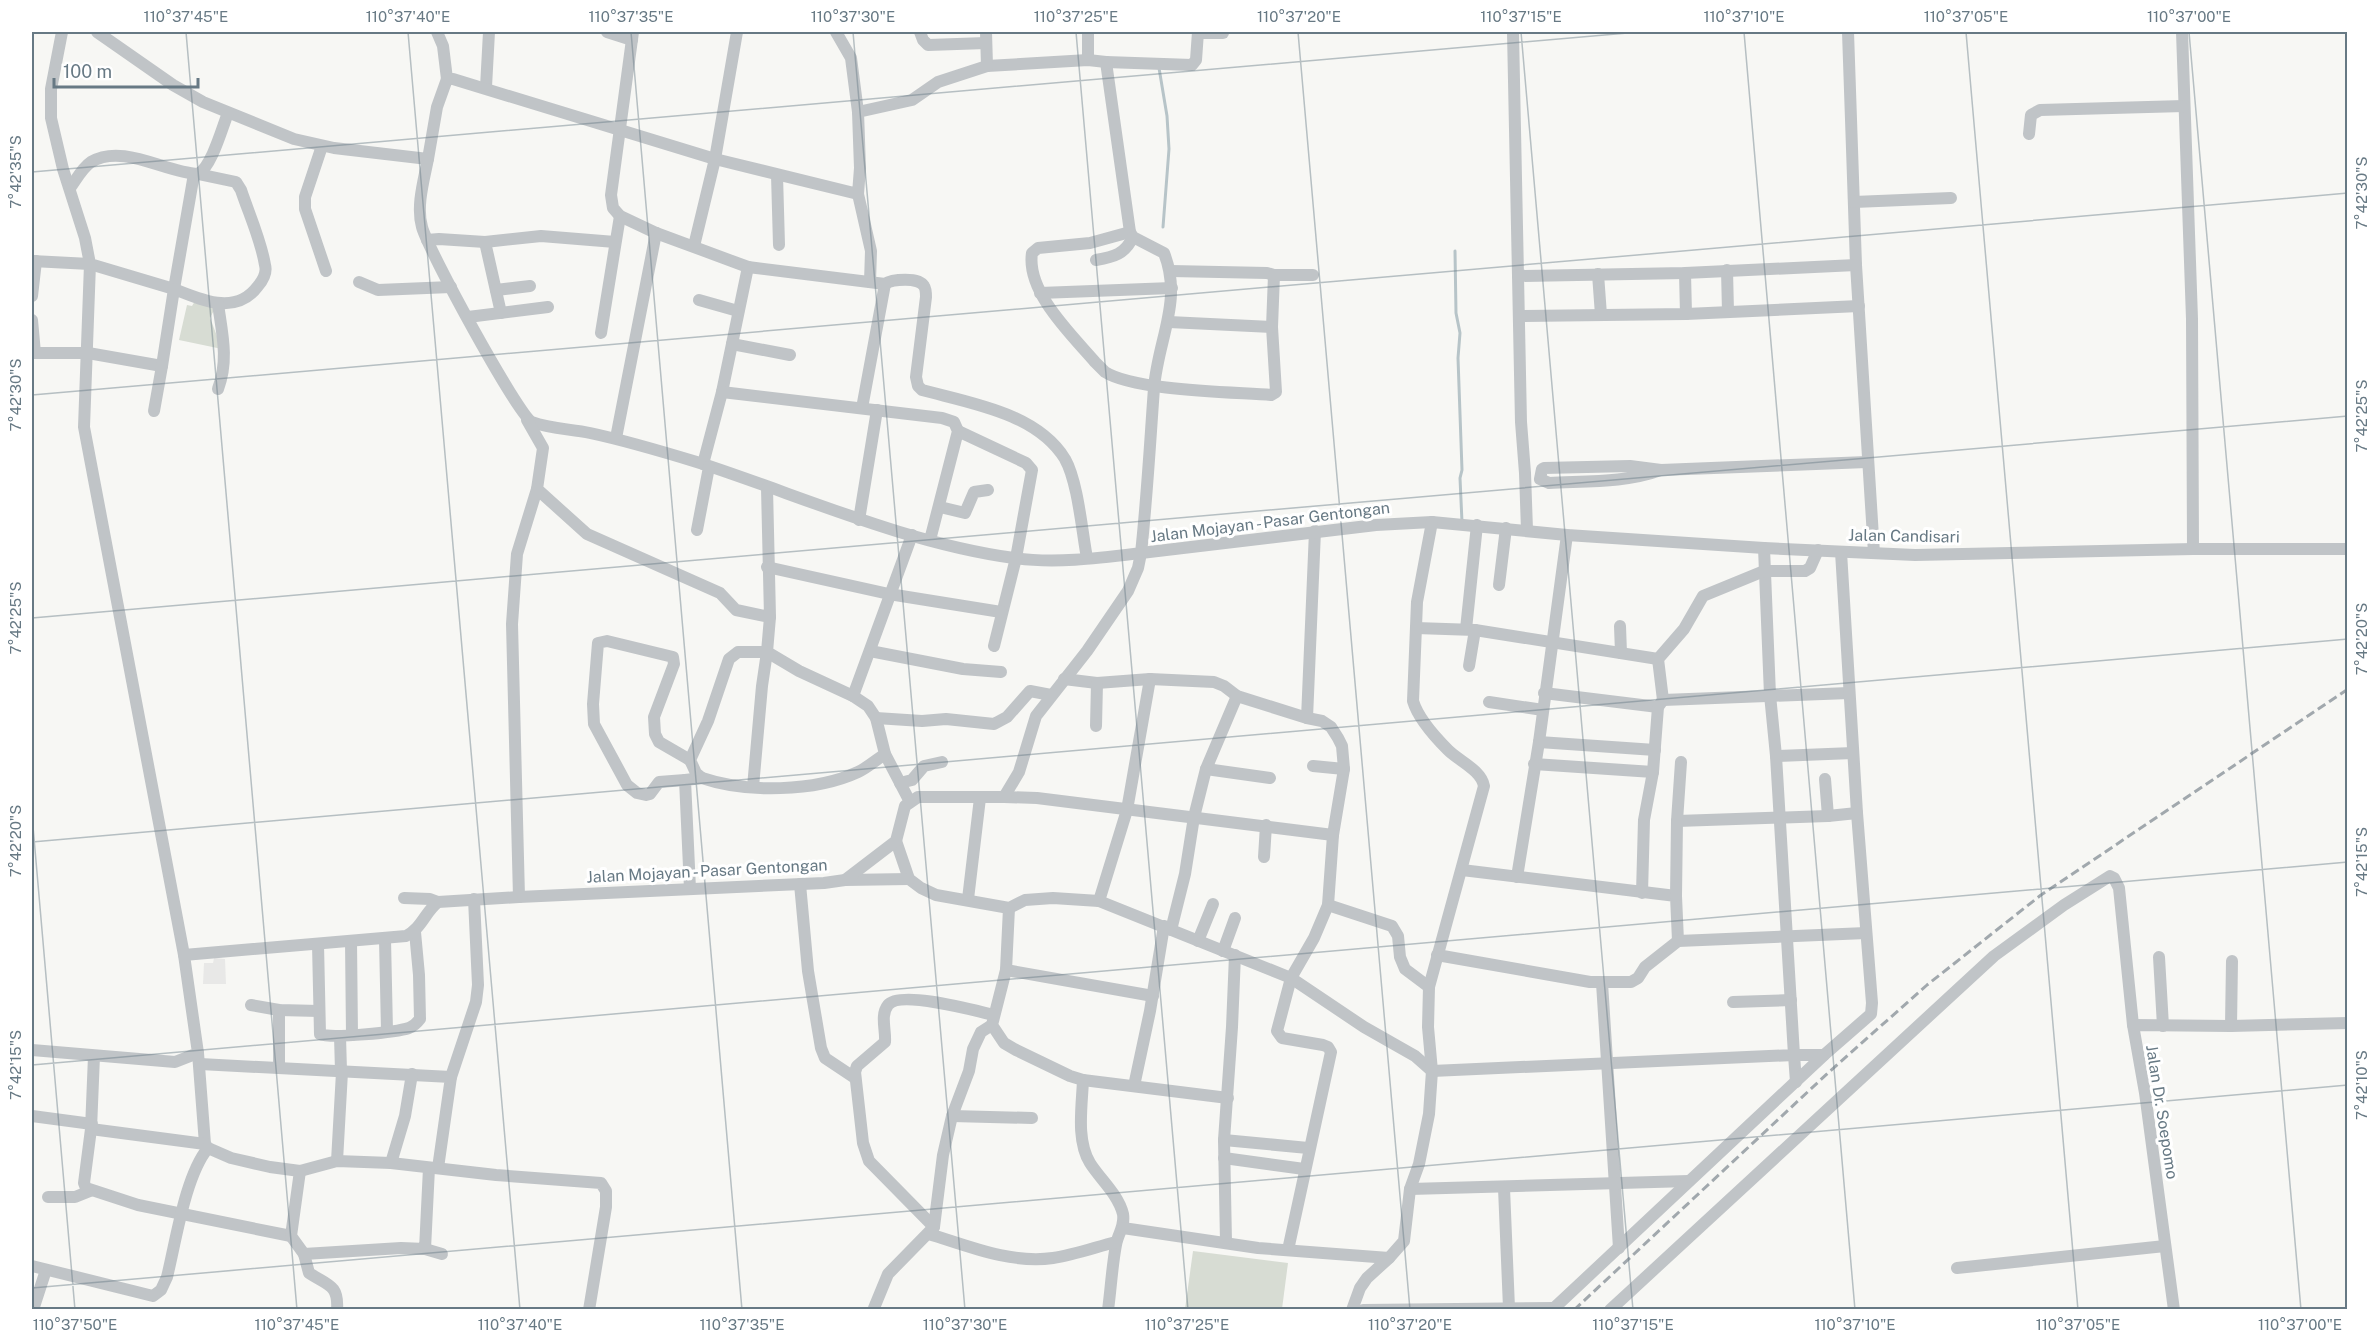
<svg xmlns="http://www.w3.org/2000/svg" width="2379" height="1341" font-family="'Public Sans',sans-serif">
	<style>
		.built { fill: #e8e8e7 }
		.green { fill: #d7dcd3 }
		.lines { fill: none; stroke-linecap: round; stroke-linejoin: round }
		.stream { stroke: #b7c4c8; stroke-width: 3 }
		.minor { stroke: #c0c4c7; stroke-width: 12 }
		.rail { stroke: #a1a8ad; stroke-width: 3; stroke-dasharray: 9 4.5; stroke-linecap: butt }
		.ticks { fill: none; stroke: #677984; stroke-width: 1.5; stroke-opacity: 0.45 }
		.labels { text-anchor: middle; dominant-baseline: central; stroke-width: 6; stroke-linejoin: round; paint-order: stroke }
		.street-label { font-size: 16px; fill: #677984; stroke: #fff }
		.neatline { fill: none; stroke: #677984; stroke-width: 2 }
		.ticks-label { font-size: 15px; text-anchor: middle; fill: #677984 }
	</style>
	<rect width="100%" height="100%" fill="#f7f7f4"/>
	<!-- built -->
	<path class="built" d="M214,958L225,959L226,984H203L204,963H213Z"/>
	<!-- green -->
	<g class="green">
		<path d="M195,301L215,308L210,318L222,349L179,340L187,305L192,306Z"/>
		<path d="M1193,1251L1288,1263L1282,1309H1185Z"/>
	</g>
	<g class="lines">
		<!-- stream -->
		<g class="stream">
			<path d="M1159,68L1167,116L1169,149L1163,227"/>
			<path d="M1455,251L1456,313L1460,333L1458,358L1462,470L1460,478L1462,522"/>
		</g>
		<!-- minor -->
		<g class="minor">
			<path d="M62,32L51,89V118L63,169L85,238L90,264L174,289L194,174"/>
			<path d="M97,32L173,85L203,102L294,139L334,148L428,159C424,180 416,206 422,227C428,250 518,415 532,422C550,429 572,429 590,433C628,441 664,452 700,463C804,497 905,543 1014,558C1055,564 1100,558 1141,553C1147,498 1150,443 1154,388C1158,339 1183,301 1164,253L1133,237L1130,232L1106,62L1088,60L987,66"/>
			<path d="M437,32L443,46L447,79"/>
			<path d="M607,32L632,40"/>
			<path d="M633,32L611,195L613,208L620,216L656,233L748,267L722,392L703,464"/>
			<path d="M836,32L851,58L858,112"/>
			<path d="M920,32L923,40L928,45L986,43"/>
			<path d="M1088,32V60"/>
			<path d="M1513,32L1521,422L1525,473L1527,530"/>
			<path d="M1848,32L1856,265L1874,553"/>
			<path d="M2182,32L2192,319L2193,549"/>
			<path d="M1198,33H1223"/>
			<path d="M1106,62L1192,65L1196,60L1198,32"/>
			<path d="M486,87L489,32"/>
			<path d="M2029,134L2031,115L2040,110L2184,106"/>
			<path d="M322,146L305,197V209L326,271"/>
			<path d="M428,159L437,107L447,79H453L715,159L858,194L860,168L858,112L912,100L938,82L987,66L986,32"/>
			<path d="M777,175L779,245"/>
			<path d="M70,188C76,180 82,168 91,162C123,143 166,173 198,174C212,166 222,128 228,113"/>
			<path d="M858,194L871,251L870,282"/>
			<path d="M1854,202L1951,198"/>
			<path d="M1130,232L1090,243L1038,248L1032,253C1026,292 1072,335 1095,362C1098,365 1102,369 1105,372C1135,391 1233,392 1271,395L1276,392L1272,327L1169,322"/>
			<path d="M427,240L439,239L485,242L541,236L615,242"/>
			<path d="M485,242L501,313"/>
			<path d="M694,246L715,159L737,32"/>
			<path d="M1096,260C1114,257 1125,254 1133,237"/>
			<path d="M32,261L90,264L84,427L184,955"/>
			<path d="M748,267L885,284L862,408"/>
			<path d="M1727,270L1728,312"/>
			<path d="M1171,271L1267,273L1274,275L1272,327"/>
			<path d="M1685,273L1686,314"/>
			<path d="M1598,274L1601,315"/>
			<path d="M1274,275H1313"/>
			<path d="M1518,276L1685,273L1856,265"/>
			<path d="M359,282L378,290L451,287"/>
			<path d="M885,284C892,279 919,277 924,286C926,289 926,293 926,297L916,377L918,386L922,390C970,403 1037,413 1065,459C1078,482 1082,532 1087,558"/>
			<path d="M496,290L530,286"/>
			<path d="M1040,293L1172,288"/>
			<path d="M32,296L36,261"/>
			<path d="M699,300L738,311"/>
			<path d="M1520,316L1686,314L1859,306"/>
			<path d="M468,317L548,307"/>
			<path d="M32,320L35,353"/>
			<path d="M601,333L620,216"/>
			<path d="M732,344L790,355"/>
			<path d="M32,353H88L162,366L174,289C202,300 236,316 258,286C263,280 267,272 265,265C261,240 249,214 241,190L236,182L198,174"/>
			<path d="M218,389C229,360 222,333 218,304"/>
			<path d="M722,392L942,418L954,422L958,431L930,540"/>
			<path d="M154,411L162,366"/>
			<path d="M527,420L543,448L537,489L587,534L720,593L736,610L770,617"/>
			<path d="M958,431L1026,463L1032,470L1016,558L994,646"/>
			<path d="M616,438L656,233"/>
			<path d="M1661,470C1626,483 1586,481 1549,483L1540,479L1542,469L1544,468L1630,466L1661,470L1867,462"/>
			<path d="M767,488L770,617L767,652L799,671L853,696L868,706L876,718L885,754L909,800"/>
			<path d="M940,507L965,513L974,492L988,490"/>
			<path d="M859,520L877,410"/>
			<path d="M697,530L709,467"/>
			<path d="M767,567L889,594L1001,612"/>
			<path d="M1499,585L1506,528"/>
			<path d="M1620,626L1621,653"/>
			<path d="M1416,628L1475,630L1658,659"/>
			<path d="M1466,629L1477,525"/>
			<path d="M870,651L963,669L1001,672"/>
			<path d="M1469,666L1475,630"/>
			<path d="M1064,679L1097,683L1150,679L1214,682L1224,686L1237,696L1307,718L1322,721L1331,727L1338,738L1342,746L1344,769L1333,835L1328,905L1314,938L1291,978L1277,1031L1282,1038L1323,1045L1328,1047L1331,1052L1288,1250"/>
			<path d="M1544,693L1658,707"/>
			<path d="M853,696L912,535"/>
			<path d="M1663,700L1849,693"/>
			<path d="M1489,702L1543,710"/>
			<path d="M876,718L922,721L946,719L994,724L1007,717L1030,691L1051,695"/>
			<path d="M1307,718L1315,531"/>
			<path d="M1096,726L1097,683"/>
			<path d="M1539,742L1655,750"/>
			<path d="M1776,756L1853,753"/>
			<path d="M1534,764L1653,772"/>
			<path d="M1313,766L1344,769"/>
			<path d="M1206,769L1270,778"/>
			<path d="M702,778C746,793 815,792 858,772C867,768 876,760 885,754"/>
			<path d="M1825,779L1828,816"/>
			<path d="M685,780L659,782L650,794L646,795L637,793L627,785L594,724L593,704L598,643L607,641L673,657L674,664L654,717L655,734L659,742L690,760"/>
			<path d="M900,783L912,780L924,766L942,762"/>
			<path d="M1004,797L1037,798L1333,835"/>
			<path d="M1677,821L1828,816L1857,813"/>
			<path d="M896,841L909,879L921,888L936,895L1009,908L1025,900L1053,898L1099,901L1291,978L1364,1027L1415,1056L1432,1071L1794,1055L1776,756L1770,695L1764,548"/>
			<path d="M1264,857L1266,825"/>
			<path d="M1462,870L1676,896L1678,941"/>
			<path d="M1517,877L1539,742L1567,535"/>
			<path d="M845,880L909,879"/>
			<path d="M800,884L808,971L821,1048L825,1058L855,1078"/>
			<path d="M690,889L685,780L702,778L696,773L690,760L708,721L729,659L738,652H767L762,686L753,787"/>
			<path d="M1642,893L1644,820L1653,772L1658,707L1663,700L1658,659L1684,629L1703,596L1764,571H1805L1810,568L1818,550"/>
			<path d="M1676,896L1677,821L1681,762"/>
			<path d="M519,897L512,624L517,554L537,489"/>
			<path d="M404,898L430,899L438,902"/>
			<path d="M968,899L980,798"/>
			<path d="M1099,901L1127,810L1150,679"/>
			<path d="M1328,905L1392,926L1398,936L1400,957L1405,969L1429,987"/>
			<path d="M1009,908L1006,970L992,1025L1004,1043L1016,1050L1070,1076L1083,1080C1082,1106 1076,1140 1090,1163C1100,1179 1118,1194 1123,1214C1125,1227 1118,1233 1116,1245C1112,1266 1111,1288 1108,1310"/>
			<path d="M1171,930L1185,874L1194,817L1206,769L1237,696"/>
			<path d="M385,939L387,1031"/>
			<path d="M351,941L352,1035"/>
			<path d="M1198,941L1213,904"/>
			<path d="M318,944L320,1034C331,1039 397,1032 409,1028C414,1026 417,1023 420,1019L419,975L415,932"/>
			<path d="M1223,951L1235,918"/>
			<path d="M1437,955L1590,982H1631L1638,978L1645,967L1678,941L1866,933"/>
			<path d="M2159,957L2163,1026"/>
			<path d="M1006,970L1153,996"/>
			<path d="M1602,983L1619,1248"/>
			<path d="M1733,1002L1791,1000"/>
			<path d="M251,1005L279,1010L319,1011"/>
			<path d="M2231,1026L2232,961"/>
			<path d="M340,1036L341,1071"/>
			<path d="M32,1050L175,1062L198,1053L184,955L406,936C422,928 425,912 438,902L519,897L824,883L845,880L896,841L905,806L918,797H1004L1019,772L1036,716L1087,651L1128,591L1138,568L1141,553L1376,525L1432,522L1567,535L1764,548L1915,555L2193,549H2348"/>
			<path d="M198,1053L205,1144L208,1148L231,1158L270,1167L300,1171L337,1161L391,1163L496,1175L601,1183L606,1191V1207L589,1310"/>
			<path d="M94,1056L91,1129L84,1183L86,1188L138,1205L291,1236"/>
			<path d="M200,1064L451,1077L438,1168"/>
			<path d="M279,1068V1010"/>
			<path d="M451,1077L476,1002L478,985L474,899"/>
			<path d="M1083,1080L1228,1098"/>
			<path d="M1796,1082L1794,1055H1824"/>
			<path d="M1134,1086L1150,1011L1164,926"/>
			<path d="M32,1116L92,1124"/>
			<path d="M952,1116L1032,1118"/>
			<path d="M91,1129L205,1144"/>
			<path d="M1224,1140L1308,1148"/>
			<path d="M1224,1158L1304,1169"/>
			<path d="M337,1161L342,1072"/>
			<path d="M391,1163L405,1116L412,1074"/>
			<path d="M300,1171L291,1236L304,1254L309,1273C327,1285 339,1284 337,1310"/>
			<path d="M1504,1188L1509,1308"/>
			<path d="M1410,1189L1689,1181"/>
			<path d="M48,1197H75L90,1191"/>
			<path d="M934,1227L869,1161L863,1143L855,1072L857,1066L885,1042C886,1030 880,1015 888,1005C900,990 976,1011 994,1015"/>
			<path d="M1123,1228L1258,1248L1389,1258"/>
			<path d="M929,1234C968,1246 1011,1264 1053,1258C1074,1255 1096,1247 1116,1242"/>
			<path d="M1226,1242L1224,1140L1232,1027L1235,955"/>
			<path d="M425,1249L442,1254"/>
			<path d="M304,1254L401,1248L425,1249L429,1168"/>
			<path d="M32,1266L153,1296L161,1290L167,1277C176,1241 185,1176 208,1148"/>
			<path d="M1957,1268L2165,1246"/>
			<path d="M874,1308L888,1274L934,1227L943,1155L952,1116L969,1071L973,1049L981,1032L992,1025"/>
			<path d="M33,1310L46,1270"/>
			<path d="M1352,1310L1360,1288L1367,1278L1389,1258L1404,1241L1410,1189L1419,1164L1429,1114L1432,1071L1428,1027L1429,987L1484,786C1481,770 1459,761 1448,750C1436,738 1418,718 1413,701L1417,602L1432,522"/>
			<path d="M1363,1310L1554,1308"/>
			<path d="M1552,1310L1824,1055L1871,1014L1872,1003L1857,813L1841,552"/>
			<path d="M1610,1310L1994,956L2064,905L2110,876L2114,878L2119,888L2133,1025"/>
			<path d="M2174,1310L2145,1093L2133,1025L2231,1026L2348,1023"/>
		</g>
		<!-- rail -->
		<path class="rail" d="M1574,1310L1829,1072L1927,985L2041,895L2348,689"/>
	</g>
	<!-- ticks -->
	<path class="ticks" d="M186,32L297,1310M408,32L520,1310M631,32L742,1310M853,32L965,1310M1076,32L1188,1310M1298,32L1410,1310M1521,32L1633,1310M1744,32L1855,1310M1966,32L2078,1310M2189,32L2301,1310M32,172L1639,32M32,395L2348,193M32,618L2348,416M32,815L75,1310M32,842L2348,639M32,1065L2348,862M32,1288L2348,1085M2334,1310L2348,1308"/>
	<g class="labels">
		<!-- street labels -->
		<g class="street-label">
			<text transform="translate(1270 522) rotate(-7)">Jalan Mojayan - Pasar Gentongan</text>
			<text transform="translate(1904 536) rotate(1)">Jalan Candisari</text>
			<text transform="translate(707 871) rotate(-3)">Jalan Mojayan - Pasar Gentongan</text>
			<text transform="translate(2162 1112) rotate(81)">Jalan Dr. Soepomo</text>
		</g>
	</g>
	<!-- border -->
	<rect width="2379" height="1341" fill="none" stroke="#ffffff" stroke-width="66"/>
	<!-- scale -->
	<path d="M54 78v9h144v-9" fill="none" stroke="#677984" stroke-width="3"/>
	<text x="63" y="78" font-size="18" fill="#677984" stroke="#ffffff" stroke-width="4.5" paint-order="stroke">100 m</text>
	<rect x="33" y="33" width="2313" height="1275" class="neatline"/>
	<g class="ticks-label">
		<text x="186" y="22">110°37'45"E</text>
		<text x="408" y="22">110°37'40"E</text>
		<text x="631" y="22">110°37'35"E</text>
		<text x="853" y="22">110°37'30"E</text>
		<text x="1076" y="22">110°37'25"E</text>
		<text x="1299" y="22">110°37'20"E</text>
		<text x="1521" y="22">110°37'15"E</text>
		<text x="1744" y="22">110°37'10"E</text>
		<text x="1966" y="22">110°37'05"E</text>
		<text x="2189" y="22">110°37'00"E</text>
		<text transform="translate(16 172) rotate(-90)" y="5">7°42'35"S</text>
		<text transform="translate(2362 193) rotate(-90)" y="5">7°42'30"S</text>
		<text transform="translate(16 395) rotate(-90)" y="5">7°42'30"S</text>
		<text transform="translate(2362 416) rotate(-90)" y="5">7°42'25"S</text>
		<text transform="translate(16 618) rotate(-90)" y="5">7°42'25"S</text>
		<text transform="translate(2362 639) rotate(-90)" y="5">7°42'20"S</text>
		<text transform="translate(16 841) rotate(-90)" y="5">7°42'20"S</text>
		<text transform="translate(2362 862) rotate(-90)" y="5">7°42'15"S</text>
		<text transform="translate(16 1065) rotate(-90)" y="5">7°42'15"S</text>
		<text transform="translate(2362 1085) rotate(-90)" y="5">7°42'10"S</text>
		<text x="75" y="1330">110°37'50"E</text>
		<text x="297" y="1330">110°37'45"E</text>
		<text x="520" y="1330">110°37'40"E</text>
		<text x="742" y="1330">110°37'35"E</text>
		<text x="965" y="1330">110°37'30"E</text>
		<text x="1187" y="1330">110°37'25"E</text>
		<text x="1410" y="1330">110°37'20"E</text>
		<text x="1633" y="1330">110°37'15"E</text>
		<text x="1855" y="1330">110°37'10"E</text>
		<text x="2078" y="1330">110°37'05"E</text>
		<text x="2300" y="1330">110°37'00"E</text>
	</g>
</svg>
